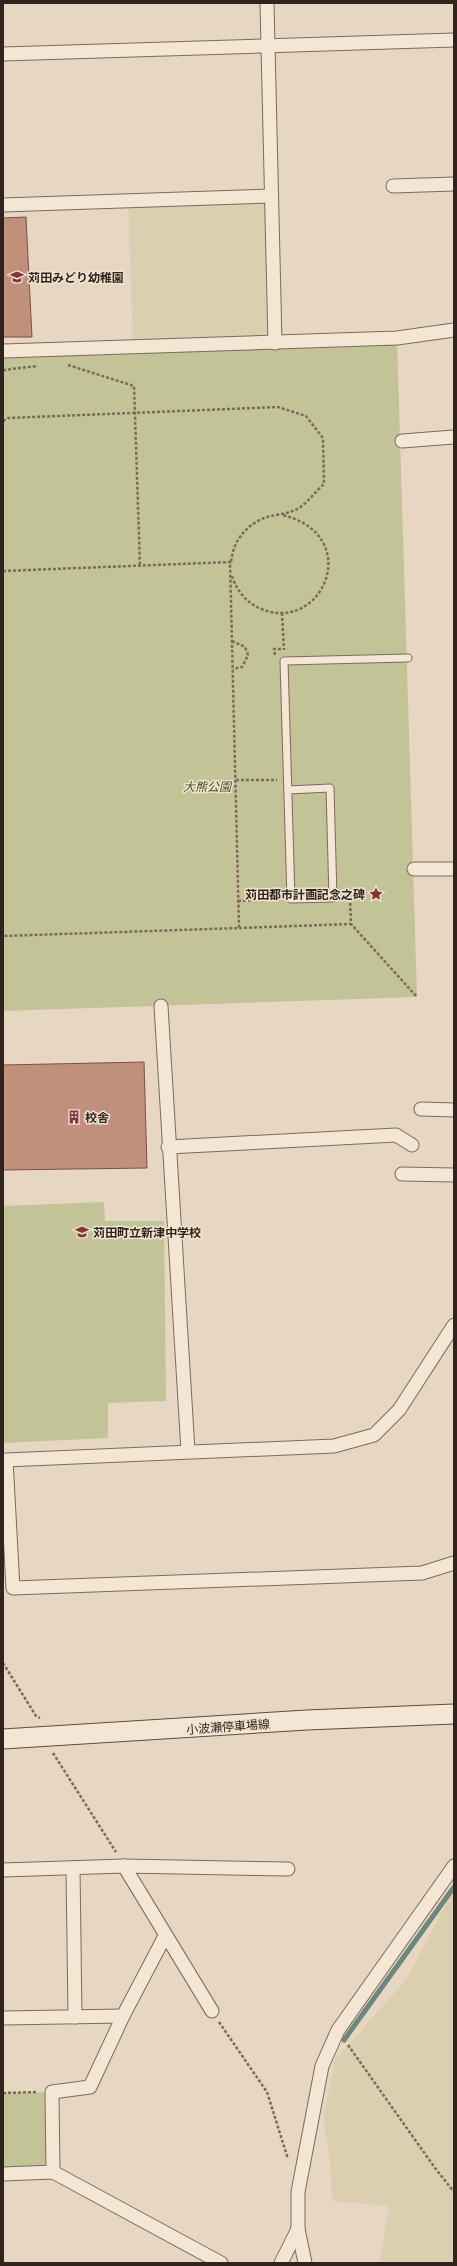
<svg xmlns="http://www.w3.org/2000/svg" width="457" height="2266" font-family="'Playfair Display','Noto Sans JP',serif">
	<style>
		.farmland { fill: #dbcfb0 }
		.green { fill: #c3c398 }
		.lines { fill: none; stroke-linecap: round; stroke-linejoin: round }
		.stream { stroke: #6c877d; stroke-width: 5 }
		.building { fill: #c0907d; stroke: #7a5345 }
		.service-casing { stroke: #7e6a5c; stroke-width: 9 }
		.minor-casing { stroke: #7e6a5c; stroke-width: 15 }
		.secondary-casing { stroke: #604b3f; stroke-width: 21 }
		.path { stroke: #7e6a5c; stroke-width: 2.5; stroke-dasharray: 3 2; stroke-linecap: butt }
		.service { stroke: #f3e6d4; stroke-width: 7 }
		.minor { stroke: #f3e6d4; stroke-width: 13 }
		.secondary { stroke: #f3e6d4; stroke-width: 19 }
		.labels { text-anchor: middle; dominant-baseline: central; stroke-width: 3; stroke-linejoin: round; paint-order: stroke }
		.poi-label { font-size: 12px; font-weight: bold; fill: #30241e; stroke: #f0e3d0; text-anchor: start }
		.park-label { font-size: 12px; font-style: italic; fill: #454a27; stroke: #f0e3d0 }
		.street-label { font-size: 12px; fill: #30241e; stroke: #f0e3d0 }
	</style>
	<rect width="100%" height="100%" fill="#e7d7c2"/>
	<!-- farmland -->
	<g class="farmland">
		<path d="M271,196L275,343L133,347L128,201Z"/>
		<path d="M454,1889V2263H379L389,2206L332,2201L330,2162L323,2120L335,2060L406,1980Z"/>
	</g>
	<!-- green -->
	<g class="green">
		<path d="M397,338L417,997L3,1011V350Z"/>
		<path d="M104,1202L105,1221H164L166,1401L108,1403V1438L3,1443V1206Z"/>
		<path d="M52,2092L53,2172L3,2174V2093Z"/>
	</g>
	<g class="lines">
		<!-- stream -->
		<path class="stream" d="M344,2040L454,1887"/>
	</g>
	<!-- building -->
	<g class="building">
		<path d="M26,217L32,337H3V218Z"/>
		<path d="M144,1062L147,1168L3,1170V1065Z"/>
	</g>
	<g class="lines">
		<!-- service casing -->
		<g class="service-casing">
			<path id="service" d="M288,790L330,788L333,898L291,899L284,661L408,658"/>
		</g>
		<!-- minor casing -->
		<g class="minor-casing">
			<g id="minor">
				<path d="M267,3L275,343"/>
				<path d="M3,54L454,40"/>
				<path d="M393,186L454,184"/>
				<path d="M3,205L271,196"/>
				<path d="M3,351L397,338L454,330"/>
				<path d="M402,441L454,437"/>
				<path d="M414,869H454"/>
				<path d="M161,1006L188,1451"/>
				<path d="M421,1109L454,1110"/>
				<path d="M168,1147L396,1135L412,1145"/>
				<path d="M402,1174L454,1175"/>
				<path d="M454,1325L399,1410L374,1435L334,1446L6,1460L13,1588L422,1573L454,1563"/>
				<path d="M124,1866L212,2011"/>
				<path d="M73,1868L75,2017"/>
				<path d="M3,1870L124,1866L288,1869"/>
				<path d="M3,2018L123,2016"/>
				<path d="M53,2172L52,2092L90,2087L123,2016L165,1936"/>
				<path d="M3,2174L53,2172L221,2263"/>
				<path d="M281,2263L298,2229"/>
				<path d="M305,2263L298,2229V2192L322,2066L338,2030L454,1866"/>
			</g>
		</g>
		<!-- secondary casing -->
		<g class="secondary-casing">
			<path id="secondary" d="M3,1739L307,1720L454,1714"/>
		</g>
		<!-- path -->
		<g class="path">
			<path d="M68,365L134,386L140,566"/>
			<path d="M3,370L37,366"/>
			<path d="M3,421L8,418L278,407L306,416L323,438L324,484C316,491 308,502 299,508C289,514 278,514 267,517C246,524 232,542 231,564"/>
			<path d="M3,571L230,562L239,928L3,936"/>
			<path d="M232,576C236,589 245,601 257,607C321,639 367,535 282,515"/>
			<path d="M282,613L284,650"/>
			<path d="M232,641L245,647L248,655L242,667L233,669"/>
			<path d="M275,655L274,649H281"/>
			<path d="M236,780H277"/>
			<path d="M350,898L351,924L417,997"/>
			<path d="M238,901L279,899"/>
			<path d="M239,928L351,924"/>
			<path d="M3,1663L36,1716L40,1718"/>
			<path d="M53,1753L116,1852"/>
			<path d="M219,2022L267,2092L288,2159"/>
			<path d="M348,2045L435,2168L454,2192"/>
			<path d="M3,2093L38,2092"/>
		</g>
		<!-- service -->
		<use href="#service" class="service"/>
		<!-- minor -->
		<use href="#minor" class="minor"/>
		<!-- secondary -->
		<use href="#secondary" class="secondary"/>
	</g>
	<!-- icons -->
	<defs>
		<g id="school-bare" transform="scale(1.08)"><path d="M0-5L7-2L0 1L-7-2ZM-4 1L0 2.5L4 1V4Q0 6-4 4Z" fill="#85343e" stroke="#f0e3d0" stroke-width="2.5" paint-order="stroke"/></g>
		<g id="sight-bare" transform="scale(1.08)"><path d="M0-6L1.8-2.2L6-1.7L2.9 1.2L3.7 5.4L0 3.3L-3.7 5.4L-2.9 1.2L-6-1.7L-1.8-2.2Z" fill="#85343e" stroke="#f0e3d0" stroke-width="2.5" paint-order="stroke"/></g>
		<g id="building-bare" transform="scale(1.08)"><path d="M-4-6H4V6H1V3H-1V6H-4ZM-2.5-4.3h1.7v1.8h-1.7ZM.8-4.3h1.7v1.8H.8ZM-2.5-1h1.7V.8h-1.7ZM.8-1h1.7V.8H.8Z" fill="#85343e" stroke="#f0e3d0" stroke-width="2.5" paint-order="stroke"/></g>
	</defs>
	<g fill-rule="evenodd">
		<use href="#school-bare" x="17" y="277"/>
		<use href="#sight-bare" x="376" y="894"/>
		<use href="#building-bare" x="74" y="1117"/>
		<use href="#school-bare" x="82" y="1232"/>
	</g>
	<g class="labels">
		<!-- poi labels -->
		<g class="poi-label">
			<text x="28" y="277">苅田みどり幼稚園</text>
			<text x="365" y="894" text-anchor="end">苅田都市計画記念之碑</text>
			<text x="85" y="1117">校舎</text>
			<text x="93" y="1232">苅田町立新津中学校</text>
		</g>
		<!-- park labels -->
		<g class="park-label">
			<text x="207" y="786">大熊公園</text>
		</g>
		<!-- street labels -->
		<g class="street-label">
			<text transform="translate(228 1726) rotate(-4)">小波瀬停車場線</text>
		</g>
	</g>
	<!-- border -->
	<rect width="457" height="2266" fill="none" stroke="#30241e" stroke-width="8"/>
</svg>
